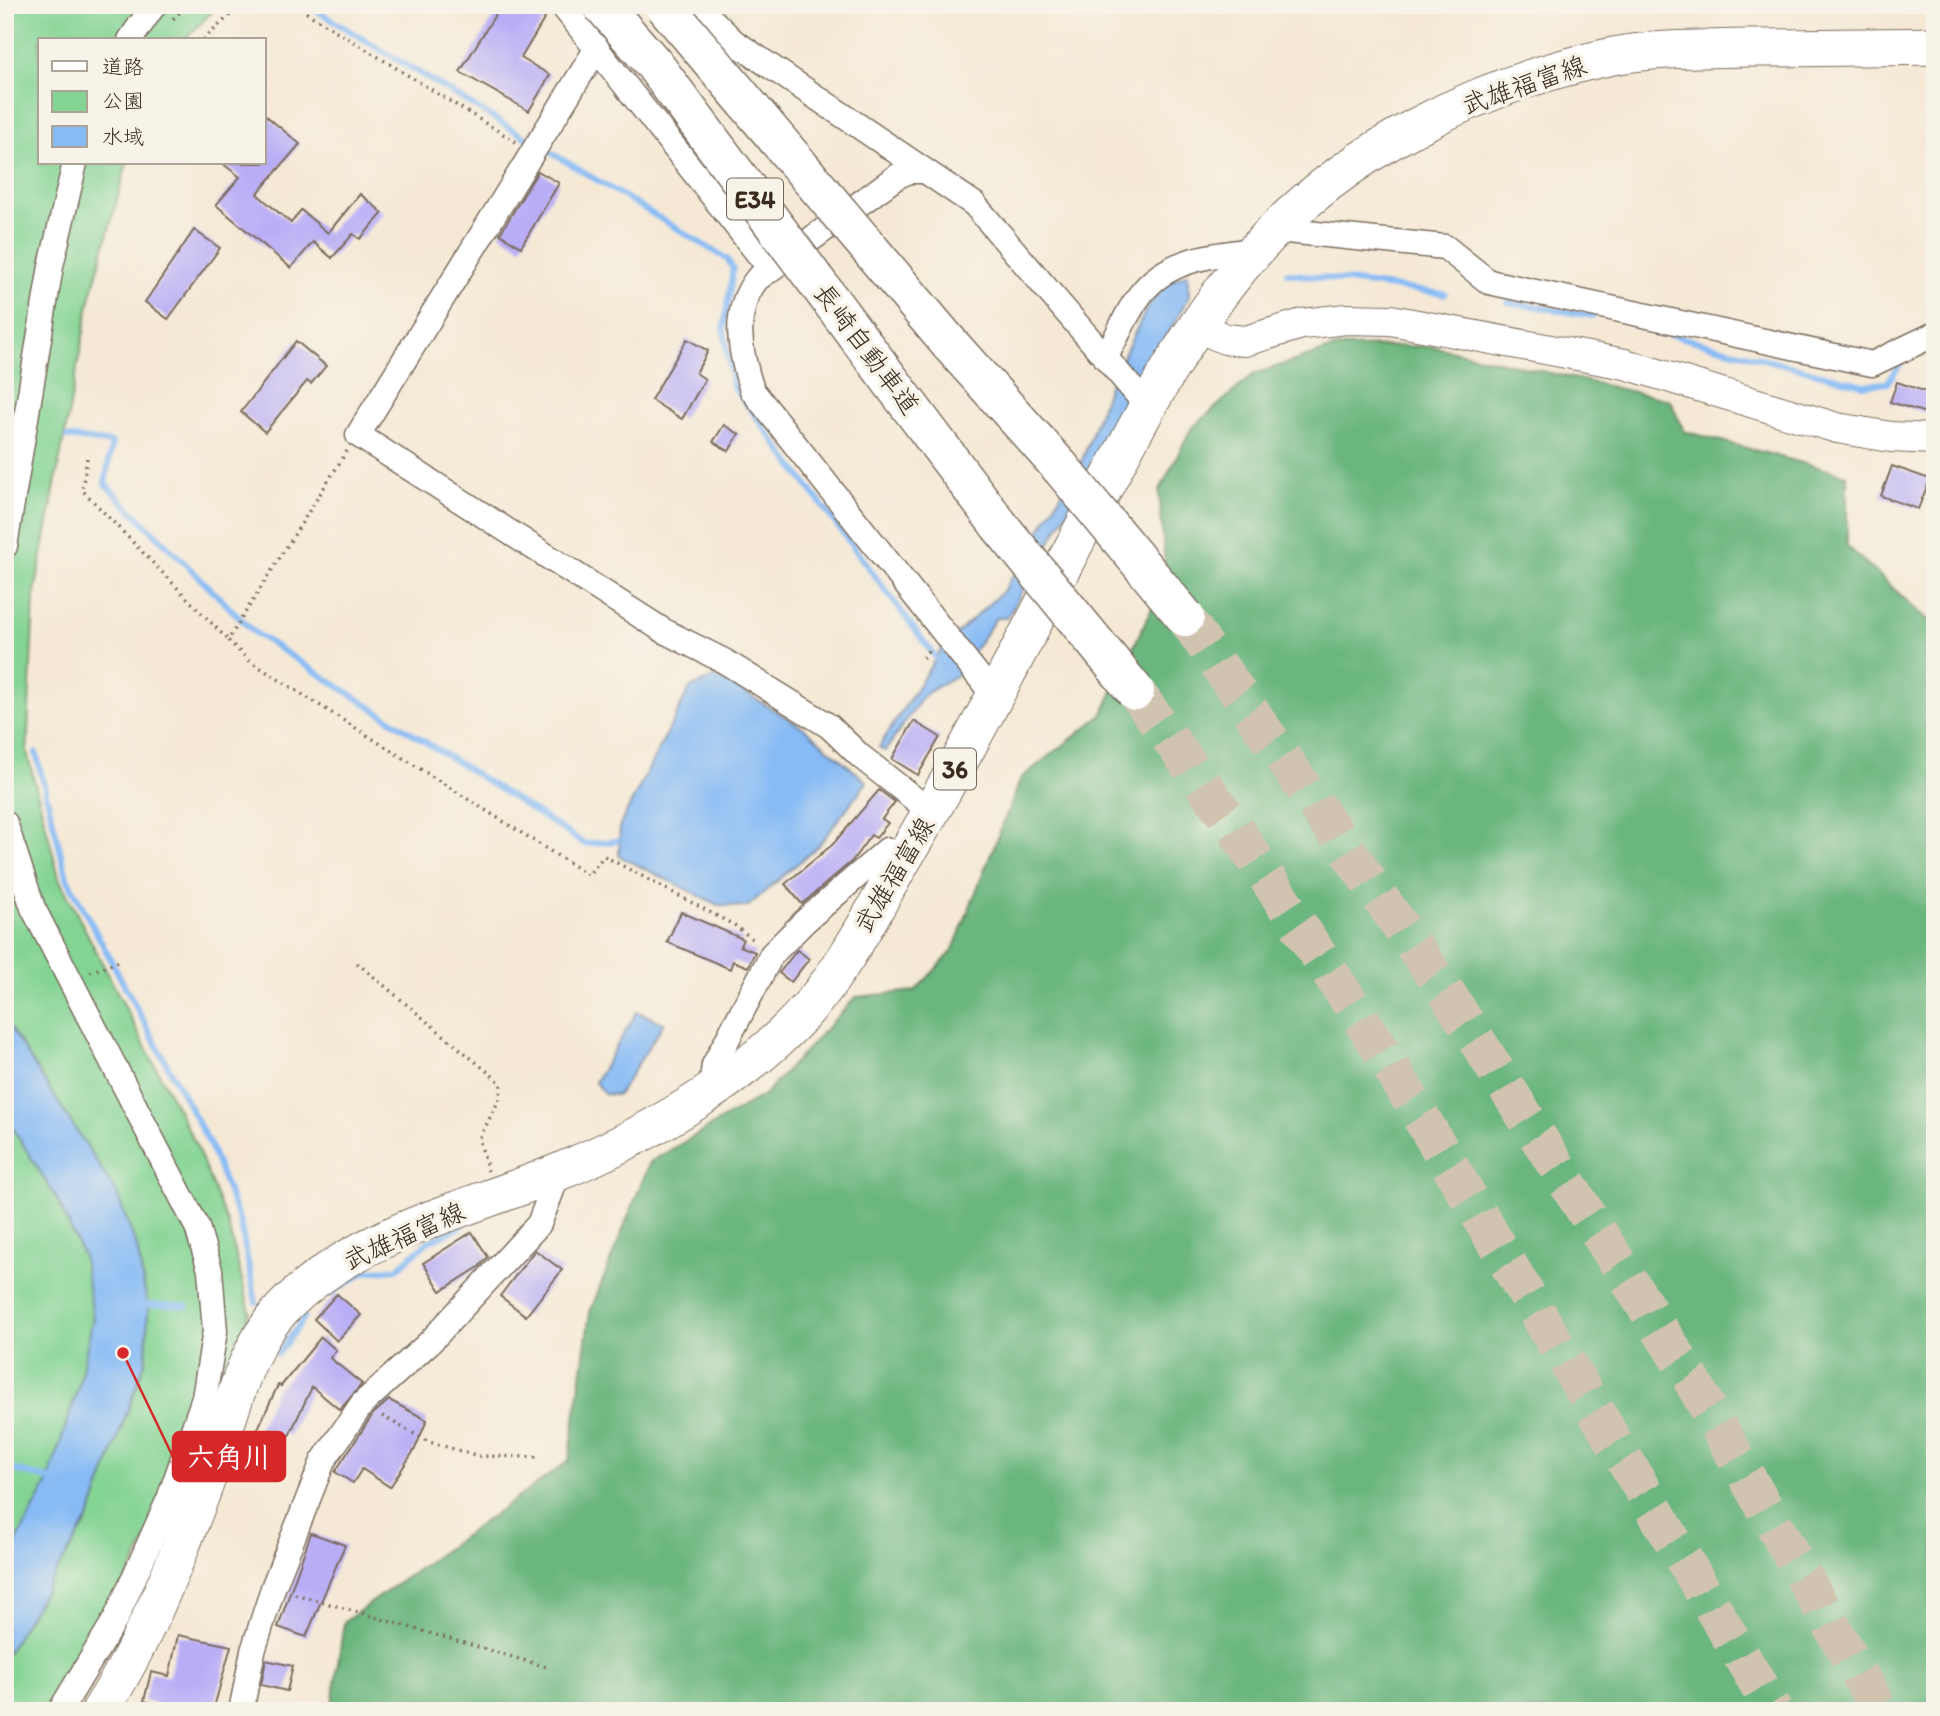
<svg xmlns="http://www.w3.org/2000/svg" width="1940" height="1716" font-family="Itim,'Klee One',sans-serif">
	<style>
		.green { fill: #84d494; stroke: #607f59; stroke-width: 2 }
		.forest { fill: #6bb67e; stroke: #53704e; stroke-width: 2 }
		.water { fill: #87bbf5; stroke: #61728a; stroke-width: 2 }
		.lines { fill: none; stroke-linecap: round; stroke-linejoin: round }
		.stream { stroke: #87bbf5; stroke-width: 6 }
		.building { fill: #b9aef6 }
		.motorway-tunnel { stroke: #d0c3b0; stroke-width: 38; stroke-dasharray: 38 19; stroke-linecap: butt }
		.minor-casing { stroke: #7c6d5e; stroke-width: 27 }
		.tertiary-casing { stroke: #7c6d5e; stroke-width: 32 }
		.primary-casing { stroke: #7c6d5e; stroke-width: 39 }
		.motorway-casing { stroke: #7c6d5e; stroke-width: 41 }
		.path { stroke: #7c6d5e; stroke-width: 3.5; stroke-dasharray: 2 5; stroke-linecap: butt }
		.minor { stroke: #fff; stroke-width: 24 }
		.tertiary { stroke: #fff; stroke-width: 30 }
		.primary { stroke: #fff; stroke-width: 37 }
		.motorway { stroke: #fff; stroke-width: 38 }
		.motorway-bridge-casing { stroke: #7c6d5e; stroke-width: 41; stroke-linecap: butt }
		.motorway-bridge { stroke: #fff; stroke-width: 38 }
		.labels { text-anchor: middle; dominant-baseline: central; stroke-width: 7; stroke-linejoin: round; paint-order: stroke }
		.shield { fill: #f7f3e8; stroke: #73665b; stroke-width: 2 }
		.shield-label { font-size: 24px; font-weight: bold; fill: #3b2a1e }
		.street-label { font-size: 26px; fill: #3b2a1e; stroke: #f7f3e8 }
		.leader { fill: none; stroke: #d62828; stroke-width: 2.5 }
		.callout-dot { fill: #d62828; stroke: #f7f3e8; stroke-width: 2.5 }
		.callout { fill: #d62828; stroke: #d62828; stroke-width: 2.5 }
		.callout-label { font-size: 28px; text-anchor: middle; font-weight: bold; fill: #fff }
	</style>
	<rect width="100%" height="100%" fill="#f7f3e8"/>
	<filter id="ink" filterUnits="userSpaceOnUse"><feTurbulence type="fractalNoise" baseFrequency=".0143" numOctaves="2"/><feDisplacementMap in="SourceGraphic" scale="14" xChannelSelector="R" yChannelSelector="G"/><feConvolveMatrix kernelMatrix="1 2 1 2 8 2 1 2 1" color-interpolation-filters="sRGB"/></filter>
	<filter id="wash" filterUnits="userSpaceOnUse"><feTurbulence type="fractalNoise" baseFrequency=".00686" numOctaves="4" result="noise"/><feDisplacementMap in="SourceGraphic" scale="28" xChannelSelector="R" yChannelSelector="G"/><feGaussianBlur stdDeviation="1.57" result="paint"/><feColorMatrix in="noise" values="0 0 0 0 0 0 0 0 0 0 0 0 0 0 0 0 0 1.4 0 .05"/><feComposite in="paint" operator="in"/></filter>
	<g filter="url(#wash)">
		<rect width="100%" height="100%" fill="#f5e9d5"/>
		<!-- green -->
		<g class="green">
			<path d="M5,5H219L184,40H40V163H127L90,299L34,597L27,753L60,881L196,1145L228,1225L250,1312L212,1405L109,1616L49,1711H5V1656L89,1518L146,1360L148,1309L137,1247L116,1192L5,1020Z"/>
			<path d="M5,1115L58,1201L83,1256L94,1317L79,1385L47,1484L5,1563Z"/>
		</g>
		<!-- forest -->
		<path class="forest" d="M1431,346L1670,400L1684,431L1847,475V546L1928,620L1935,619V1711H331L344,1622L569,1461L590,1312L650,1162L764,1095L856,997L915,991L952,952L1021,778L1102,715L1166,577L1159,492L1191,429L1254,374L1337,347Z"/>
		<!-- water -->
		<g class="water">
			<path d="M1188,274L1189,297L1007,618H996L958,674L924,695L885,751L879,747L943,647L1004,590L1083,458L1110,383L1149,304L1169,281Z"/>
			<path d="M717,676L804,728L867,782L818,846L747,907L718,905L619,856L620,825L690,688Z"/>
			<path d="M637,1012L664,1023L618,1095L604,1094L595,1082Z"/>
			<path d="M5,1020L116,1192L137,1247L148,1309L146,1359L89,1518L5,1656V1563L47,1484L79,1385L93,1317L83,1256L58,1201L5,1115Z"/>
		</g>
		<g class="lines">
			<!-- stream -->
			<g class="stream">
				<path d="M307,5L533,142"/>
				<path d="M542,147L727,259L733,269L724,330L733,386L939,662"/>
				<path d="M1287,273L1445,294"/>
				<path d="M1508,302L1593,316"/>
				<path d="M1634,325L1863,385L1887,383L1902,362"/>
				<path d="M67,437L112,443L105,484L255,633L585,844L617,841"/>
				<path d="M36,753L67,878L209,1143L240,1222L256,1302"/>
				<path d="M327,1295L365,1272L397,1269L429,1241L461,1227"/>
				<path d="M139,1304L186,1306"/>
				<path d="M278,1354L304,1318"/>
				<path d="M5,1467L54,1481"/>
			</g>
		</g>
		<g id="blocks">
			<!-- building -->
			<g class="building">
				<path d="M501,5H527L546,16L521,58L550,75L529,111L460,72Z"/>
				<path d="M264,114L300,144L257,194L291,223L301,210L328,233L360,194L383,213L360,239L353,234L332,258L313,242L291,268L216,205L240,177L222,163H264Z"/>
				<path d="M538,171L559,183L521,247L500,234Z"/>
				<path d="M194,230L220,248L168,319L145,302Z"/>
				<path d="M687,339L708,351L696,373L705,379L682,419L651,400Z"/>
				<path d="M296,341L326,366L311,384L307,381L265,432L241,412Z"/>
				<path d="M1897,382L1933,394L1926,413L1890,402Z"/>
				<path d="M724,425L739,434L729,451L713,442Z"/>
				<path d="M1892,466L1930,479L1918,509L1881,496Z"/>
				<path d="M914,721L940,737L918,775L892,759Z"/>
				<path d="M879,790L895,802L882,819L888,823L876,838L871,835L852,861L802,904L785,884L833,844Z"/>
				<path d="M681,912L743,939L740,946L755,952L748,967L733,961L730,969L667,942Z"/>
				<path d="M797,950L809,959L791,982L779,973Z"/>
				<path d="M472,1232L488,1257L479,1267L441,1291L423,1263Z"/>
				<path d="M535,1250L562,1270L526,1316L500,1296Z"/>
				<path d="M337,1294L361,1315L337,1341L314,1319Z"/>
				<path d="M321,1337L336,1350L330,1358L362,1384L340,1410L312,1387L289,1436L283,1433L266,1469L244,1459L278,1385L281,1386Z"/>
				<path d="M389,1400L427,1420L415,1449L390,1487L362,1469L353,1483L335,1472L373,1414Z"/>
				<path d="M311,1533L345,1545L306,1637L278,1627Z"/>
				<path d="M178,1635L231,1646L213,1711H182L144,1701L151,1672L169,1676Z"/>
				<path d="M266,1660L293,1666L287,1691L261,1685Z"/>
			</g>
		</g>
	</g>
	<g filter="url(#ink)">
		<use href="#blocks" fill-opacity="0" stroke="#7c6d5e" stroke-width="2"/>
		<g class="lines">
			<!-- motorway-tunnel -->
			<g class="motorway-tunnel">
				<path d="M1185,617L1450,998L1690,1377L1880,1711"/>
				<path d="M1135,691L1227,817L1378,1045L1774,1711"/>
			</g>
			<!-- minor casing -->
			<g class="minor-casing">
				<g id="minor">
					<path d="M562,5L771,270"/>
					<path d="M697,5L733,41L974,204L1147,406"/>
					<path d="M130,40L154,5"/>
					<path d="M597,48L358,435L664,631L724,661L829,726L860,756L931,812"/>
					<path d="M922,171H909L896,177L757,279C731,312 740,353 752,390L995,697"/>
					<path d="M1277,230L1445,247L1489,282L1872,364L1935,334"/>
					<path d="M1106,356C1118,336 1128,308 1144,290C1171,258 1217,254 1255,250"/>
					<path d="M5,546L51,266L75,163"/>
					<path d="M5,823L33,908L197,1227L210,1270L215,1331L204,1398L169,1499L116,1618L60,1711"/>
					<path d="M710,1093L714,1065L772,954L805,921L887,850L904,858"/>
					<path d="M241,1711L253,1651L273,1588L323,1461L362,1404L431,1341L539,1224L559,1172"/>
				</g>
			</g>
			<!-- tertiary casing -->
			<g class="tertiary-casing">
				<path id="tertiary" d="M1196,326L1225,339L1245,341L1302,324L1346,319L1391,320L1625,364L1837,428L1891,437L1935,439"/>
			</g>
			<!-- primary casing -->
			<g class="primary-casing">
				<path id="primary" d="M100,1711C150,1633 184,1541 216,1454C234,1404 244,1350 282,1309C354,1234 464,1211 556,1173C648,1136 759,1072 820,994C853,952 878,902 905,856C969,749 1026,637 1084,526C1134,431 1182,333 1253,253C1345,149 1479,84 1613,56C1656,48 1703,49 1747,48C1809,48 1872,47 1935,46"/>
			</g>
			<!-- motorway casing -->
			<g class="motorway-casing">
				<g id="motorway">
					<path d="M949,343L1061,468"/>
					<path d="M902,396L999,525"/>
				</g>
			</g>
			<!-- path -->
			<g class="path">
				<path d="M294,5L516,142"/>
				<path d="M173,19L187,5"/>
				<path d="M203,40L241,5"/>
				<path d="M347,451L228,640L248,660L588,875L604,856L736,926L756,942"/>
				<path d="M87,458L82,490L228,640"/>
				<path d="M923,658L930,648"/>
				<path d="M357,963L501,1083L500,1098L479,1139L488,1171"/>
				<path d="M90,972L120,961"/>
				<path d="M382,1416L429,1442L479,1456L539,1457"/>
				<path d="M295,1594L547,1667"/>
			</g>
			<!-- minor -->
			<use href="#minor" class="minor"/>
			<!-- tertiary -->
			<use href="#tertiary" class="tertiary"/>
			<!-- primary -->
			<use href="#primary" class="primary"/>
			<!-- motorway -->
			<use href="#motorway" class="motorway"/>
			<!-- motorway-bridge casing -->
			<g class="motorway-bridge-casing">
				<g id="motorway-bridge">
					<path d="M602,5L653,63L902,396"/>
					<path d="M664,5L949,343"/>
					<path d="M1061,468L1185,617"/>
					<path d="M999,525L1135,691"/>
				</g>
			</g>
			<!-- motorway-bridge -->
			<use href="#motorway-bridge" class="motorway-bridge"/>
		</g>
	</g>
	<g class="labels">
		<!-- shield labels -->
		<g class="shield">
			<rect x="727" y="178.5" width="56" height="41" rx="5"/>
			<rect x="934" y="748.5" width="42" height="41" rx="5"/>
		</g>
		<g class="shield-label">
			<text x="755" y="199">E34</text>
			<text x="955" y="769">36</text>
		</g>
		<!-- street labels -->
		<g class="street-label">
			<text transform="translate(1524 85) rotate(-19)">武雄福富線</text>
			<text transform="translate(867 349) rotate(53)">長崎自動車道</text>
			<text transform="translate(894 875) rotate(-59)">武雄福富線</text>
			<text transform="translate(404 1236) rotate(-24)">武雄福富線</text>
		</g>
	</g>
	<!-- callouts -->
	<path class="leader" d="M123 1353L173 1457"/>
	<circle class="callout-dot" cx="123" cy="1353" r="7"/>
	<rect class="callout" x="173" y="1432" width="112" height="49" rx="7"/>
	<g class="callout-label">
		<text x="229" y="1467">六角川</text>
	</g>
	<!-- margin -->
	<rect width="1940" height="1716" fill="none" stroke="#f7f3e8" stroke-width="28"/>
	<!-- legend -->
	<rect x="38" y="38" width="228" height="126" fill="#f7f3e8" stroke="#aca397" stroke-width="2"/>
	<rect x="52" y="61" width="35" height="10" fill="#ffffff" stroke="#aca397" stroke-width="2"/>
	<text x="102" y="74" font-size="21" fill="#3b2a1e">道路</text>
	<rect x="52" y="91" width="35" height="21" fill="#84d494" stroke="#aca397" stroke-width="2"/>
	<text x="102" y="108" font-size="21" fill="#3b2a1e">公園</text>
	<rect x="52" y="126" width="35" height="21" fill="#87bbf5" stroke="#aca397" stroke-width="2"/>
	<text x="102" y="144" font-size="21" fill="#3b2a1e">水域</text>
</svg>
